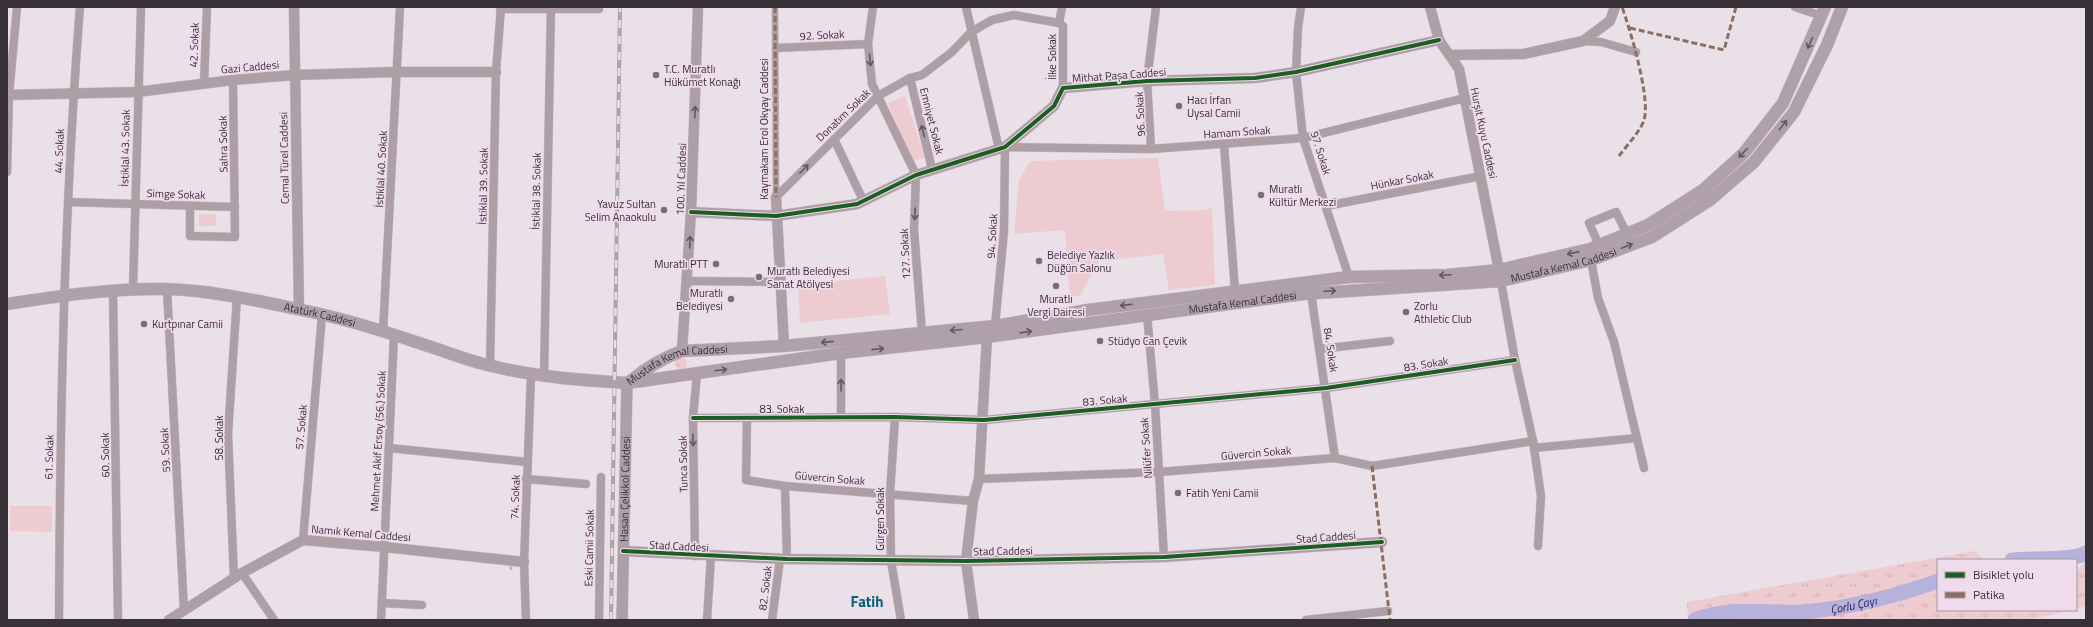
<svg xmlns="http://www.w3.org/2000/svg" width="2093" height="627" font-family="'Titillium Web',sans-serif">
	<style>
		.grass { fill: url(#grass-tufts) }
		.park { fill: #eecbd0 }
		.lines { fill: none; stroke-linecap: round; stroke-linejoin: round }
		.stream { stroke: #b7b2db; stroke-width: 2.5 }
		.river { stroke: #b7b2db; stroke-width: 15 }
		.pedestrian-casing { stroke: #c6bec4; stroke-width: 7 }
		.minor-casing { stroke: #c6bec4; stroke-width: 9 }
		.tertiary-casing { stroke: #c6bec4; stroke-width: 11 }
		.secondary-casing { stroke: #c6bec4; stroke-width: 12 }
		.primary-casing { stroke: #c6bec4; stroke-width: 13 }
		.pedestrian { stroke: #ae9fa7; stroke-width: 6 }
		.minor { stroke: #ae9fa7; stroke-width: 8 }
		.tertiary { stroke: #ae9fa7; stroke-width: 10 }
		.secondary { stroke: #ae9fa7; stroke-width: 11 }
		.primary { stroke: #b0a0a9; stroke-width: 12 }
		.rail-casing { stroke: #aea3a9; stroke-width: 4 }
		.rail { stroke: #efdbec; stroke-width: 2.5; stroke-dasharray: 8; stroke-linecap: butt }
		.quiet { stroke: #8d6e63; stroke-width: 3; stroke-dasharray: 6 3; stroke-linecap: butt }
		.cycleway-casing { stroke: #efdbec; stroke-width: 6 }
		.cycleway { stroke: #1b5e20; stroke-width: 4 }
		.oneway { stroke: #635860 }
		.oneway2 { stroke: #62585f }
		.poi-dot { fill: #776e76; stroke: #efdbec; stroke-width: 1.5 }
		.labels { text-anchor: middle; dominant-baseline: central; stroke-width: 3.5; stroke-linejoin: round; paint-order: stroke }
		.street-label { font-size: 11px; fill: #393138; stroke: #efdbec }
		.poi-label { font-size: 11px; fill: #393138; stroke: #efdbec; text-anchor: start }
		.water-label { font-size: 12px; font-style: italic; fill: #291c5d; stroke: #efdbec }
		.district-label { font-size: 15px; font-weight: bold; fill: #076074; stroke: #efdbec }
	</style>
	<defs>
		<pattern id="grass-tufts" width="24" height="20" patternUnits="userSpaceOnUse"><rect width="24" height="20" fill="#eecbd0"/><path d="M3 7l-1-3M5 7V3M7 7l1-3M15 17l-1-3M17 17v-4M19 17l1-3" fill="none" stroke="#cdafb3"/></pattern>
	</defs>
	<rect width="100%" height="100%" fill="#eae0e8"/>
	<!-- grass -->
	<g class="grass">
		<circle cx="681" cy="363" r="6"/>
		<path d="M1975,551L1984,560H1938V610H2071L2029,620H1688L1687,602Z"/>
		<path d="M2086,561V606L2076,609V571Z"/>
	</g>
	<!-- park -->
	<g class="park">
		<path d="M905,96L925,158L912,161L888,103Z"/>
		<path d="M1158,158L1165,211L1206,210L1212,208L1215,285L1169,290L1163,254L1099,261L1080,296L1070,297L1065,230L1014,234L1019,180L1030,161Z"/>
		<rect x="199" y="214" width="17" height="12"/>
		<path d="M885,276L890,314L800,323L798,285Z"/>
		<path d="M10,506H52V532L10,531Z"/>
	</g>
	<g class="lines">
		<!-- stream -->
		<path class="stream" d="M511,569V563"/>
		<!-- river -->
		<g class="river">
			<path d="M2012,560C2031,558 2073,561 2086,553"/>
			<path id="s1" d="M1695,620C1731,605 1767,614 1804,612C1848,608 1896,596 1938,581"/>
		</g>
		<!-- pedestrian casing -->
		<g class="pedestrian-casing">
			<path id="pedestrian" d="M775,7L776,197"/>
		</g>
		<!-- minor casing -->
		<g class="minor-casing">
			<g id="minor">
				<path d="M873,7L868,44L872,84L916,175L914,230L922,333"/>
				<path d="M966,7L999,149"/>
				<path d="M1301,7L1298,28L1296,72L1303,138L1349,277"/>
				<path d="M1795,7L1822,16"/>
				<path d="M500,9H599"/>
				<path d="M1059,23L1062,7"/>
				<path d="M1583,41L1601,42L1636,52"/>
				<path d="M776,48L868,44"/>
				<path d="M910,78L932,169"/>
				<path d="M204,84L207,7"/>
				<path d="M834,139L863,200"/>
				<path d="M1224,144L1235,291"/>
				<path d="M1151,149L1147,81L1156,7"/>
				<path d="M7,172L9,95L17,7"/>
				<path d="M776,197L878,96L910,78L922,75L952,52L971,32L992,20L1014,15L1059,23L1063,26V88"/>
				<path d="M68,202L235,207"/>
				<path d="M190,206V236L235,237L233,80"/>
				<path d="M1326,206L1481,176"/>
				<path d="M1599,245L1589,223L1616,212L1627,234"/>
				<path d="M1591,260L1598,298L1614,342L1644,468"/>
				<path d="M1500,276L1515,360L1533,441L1541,496L1538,546"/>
				<path d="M688,281L780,282"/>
				<path d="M133,289L141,7"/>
				<path d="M167,289L184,610"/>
				<path d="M113,291L118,620"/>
				<path d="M1311,293L1335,458"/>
				<path d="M1147,315L1155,404L1164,557"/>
				<path d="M995,326L1004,231L1005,147L1151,149L1303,138L1465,98"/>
				<path d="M383,332L400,7"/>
				<path d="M1320,349L1390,341"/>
				<path d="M841,353V417"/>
				<path d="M490,366L496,72L501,7"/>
				<path d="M544,376L551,7"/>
				<path d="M895,417L890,494L891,561L901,620"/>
				<path d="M693,418L895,417L984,420L1326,388L1515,360"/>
				<path d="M747,418L746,480L785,486L973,501"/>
				<path d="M389,448L527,462"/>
				<path d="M1534,448L1637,438"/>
				<path d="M526,479L586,484"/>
				<path d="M979,479L1159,472L1335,458L1372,466L1533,441"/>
				<path d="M785,486L787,559"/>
				<path d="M303,540L322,315"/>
				<path d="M695,556L693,418L697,373"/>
				<path d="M242,573L274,620"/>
				<path d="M234,579L228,434L237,297"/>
				<path d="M382,603L422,605"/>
				<path d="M59,620C60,415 64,211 80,7"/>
				<path d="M381,620L394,335"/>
				<path d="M526,620L524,562L531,375"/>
				<path d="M599,620L601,477"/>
				<path d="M707,620L711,556"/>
				<path d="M772,620L780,559"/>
				<path d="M1306,620L1388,611"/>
			</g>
		</g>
		<!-- tertiary casing -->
		<g class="tertiary-casing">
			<g id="tertiary">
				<path d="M294,7L299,309"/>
				<path d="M1430,7L1439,40L1459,69L1499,270"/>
				<path d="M1450,55L1523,54L1583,41L1610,21L1615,7"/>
				<path d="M7,95L137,92L233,80L295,75L396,72H496"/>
				<path d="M776,197L784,346"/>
				<path d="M691,212L776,216L857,204L916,175L1005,147L1054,106L1063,88L1147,81L1255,78L1296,72L1439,40"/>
				<path d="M682,351L691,212L698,7"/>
				<path d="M623,551L787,559L966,561L1164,557L1382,542"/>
				<path d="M169,620L242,573L303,540L384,547L524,562"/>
				<path d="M974,620L966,561L973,501L979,479L987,337"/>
			</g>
		</g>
		<!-- secondary casing -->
		<g class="secondary-casing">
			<g id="secondary">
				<path id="s2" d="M622,620L627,383"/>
			</g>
		</g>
		<!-- primary casing -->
		<g class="primary-casing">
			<g id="primary">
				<path id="s3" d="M7,304C59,296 112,288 165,289C209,290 254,300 297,309C339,317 381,330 422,344C445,351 468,361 492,366C536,377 582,380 627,383L841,353L987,337L1303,294L1501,281L1591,260L1652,237L1710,200L1754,162L1794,112L1827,45L1842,7"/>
				<path id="s4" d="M629,382C645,369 662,358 682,351L784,346L995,326L1088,310L1349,277L1447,275L1499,270L1590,249L1648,225L1703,190L1744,153L1783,103L1825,7"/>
			</g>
		</g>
		<!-- pedestrian -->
		<use href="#pedestrian" class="pedestrian"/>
		<!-- minor -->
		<use href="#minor" class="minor"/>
		<!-- tertiary -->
		<use href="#tertiary" class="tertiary"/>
		<!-- secondary -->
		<use href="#secondary" class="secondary"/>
		<!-- primary -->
		<use href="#primary" class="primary"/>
		<!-- rail casing -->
		<g class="rail-casing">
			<path id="rail" d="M611,620L620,7"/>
		</g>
		<!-- rail -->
		<use href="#rail" class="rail"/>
		<!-- quiet -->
		<g class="quiet">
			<path d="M775,7L776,197"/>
			<path d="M1630,28L1724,50L1736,7"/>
			<path d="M1619,156C1627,145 1640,132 1644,120C1651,99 1630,29 1622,7"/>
			<path d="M1372,466L1390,620"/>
		</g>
		<!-- cycleway casing -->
		<g class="cycleway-casing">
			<g id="cycleway">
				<path d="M691,212L776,216L857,204L916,175L1005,147L1054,106L1063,88L1147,81L1255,78L1296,72L1439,40"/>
				<path d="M693,418L895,417L984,420L1326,388L1515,360"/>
				<path d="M623,551L787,559L966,561L1164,557L1382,542"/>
			</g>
		</g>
		<!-- cycleway -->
		<use href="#cycleway" class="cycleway"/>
	</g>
	<!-- one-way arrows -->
	<defs><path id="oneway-shaft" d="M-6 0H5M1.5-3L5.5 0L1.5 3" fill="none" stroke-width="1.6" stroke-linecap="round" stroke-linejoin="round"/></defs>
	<g class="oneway">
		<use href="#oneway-shaft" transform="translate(1810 43) rotate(114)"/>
		<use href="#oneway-shaft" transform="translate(1783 125) rotate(-52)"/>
		<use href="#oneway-shaft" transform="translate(1743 153) rotate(134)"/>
		<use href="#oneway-shaft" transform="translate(1627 246) rotate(-21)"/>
		<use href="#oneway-shaft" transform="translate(1573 253) rotate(167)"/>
		<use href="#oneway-shaft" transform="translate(1445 275) rotate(177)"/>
		<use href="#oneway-shaft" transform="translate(1330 291) rotate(-3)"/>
		<use href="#oneway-shaft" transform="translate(1126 305) rotate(173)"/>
		<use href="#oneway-shaft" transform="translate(956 330) rotate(175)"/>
		<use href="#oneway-shaft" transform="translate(1026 332) rotate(-8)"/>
		<use href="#oneway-shaft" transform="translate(827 342) rotate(174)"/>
		<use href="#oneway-shaft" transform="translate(878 349) rotate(-6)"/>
		<use href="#oneway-shaft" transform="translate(721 370) rotate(-7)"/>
	</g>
	<g class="oneway2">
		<use href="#oneway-shaft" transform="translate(870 60) rotate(85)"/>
		<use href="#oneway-shaft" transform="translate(695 112) rotate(-88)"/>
		<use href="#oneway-shaft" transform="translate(923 131) rotate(-104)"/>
		<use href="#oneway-shaft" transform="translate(804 169) rotate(-45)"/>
		<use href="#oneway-shaft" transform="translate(915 214) rotate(92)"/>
		<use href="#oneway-shaft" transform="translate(690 242) rotate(-87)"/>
		<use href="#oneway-shaft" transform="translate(841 385) rotate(-91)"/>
		<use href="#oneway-shaft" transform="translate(693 440) rotate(89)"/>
	</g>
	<!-- markers -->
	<g class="poi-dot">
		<circle cx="656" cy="75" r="4"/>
		<circle cx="1179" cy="106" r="4"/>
		<circle cx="1261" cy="195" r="4"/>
		<circle cx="664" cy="210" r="4"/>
		<circle cx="1039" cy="261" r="4"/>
		<circle cx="716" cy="264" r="4"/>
		<circle cx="759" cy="277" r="4"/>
		<circle cx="1056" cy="286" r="4"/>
		<circle cx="731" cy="299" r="4"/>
		<circle cx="1406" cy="312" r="4"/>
		<circle cx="144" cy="324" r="4"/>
		<circle cx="1100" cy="341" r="4"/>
		<circle cx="1178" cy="493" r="4"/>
	</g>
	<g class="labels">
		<!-- street labels -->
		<g class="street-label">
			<text transform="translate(822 35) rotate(-3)">92. Sokak</text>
			<text transform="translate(194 45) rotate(-88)">42. Sokak</text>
			<text transform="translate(1052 57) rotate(-90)">İlke Sokak</text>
			<text transform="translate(250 67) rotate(-5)">Gazi Caddesi</text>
			<text transform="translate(1119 75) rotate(-4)">Mithat Paşa Caddesi</text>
			<text transform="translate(1140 114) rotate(-93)">96. Sokak</text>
			<text transform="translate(843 115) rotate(-44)">Donatım Sokak</text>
			<text transform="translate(932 121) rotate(76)">Emniyet Sokak</text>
			<text transform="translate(764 129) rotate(-90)">Kaymakam Erol Okyay Caddesi</text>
			<text transform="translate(1237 132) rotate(-4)">Hamam Sokak</text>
			<text transform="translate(1484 133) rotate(78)">Hurşit Kuyu Caddesi</text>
			<text transform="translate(223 144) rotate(-91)">Sahra Sokak</text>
			<text transform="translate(125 148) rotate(-89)">İstiklal 43. Sokak</text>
			<text transform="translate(59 151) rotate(-88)">44. Sokak</text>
			<text transform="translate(1321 153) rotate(73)">97. Sokak</text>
			<text transform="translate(284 158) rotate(-91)">Cemal Türel Caddesi</text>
			<text transform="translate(381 169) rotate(-87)">İstiklal 40. Sokak</text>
			<text transform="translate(681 179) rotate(-88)">100. Yıl Caddesi</text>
			<text transform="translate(1402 180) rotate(-11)">Hünkar Sokak</text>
			<text transform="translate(483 186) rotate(-89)">İstiklal 39. Sokak</text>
			<text transform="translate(536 191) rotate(-89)">İstiklal 38. Sokak</text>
			<text transform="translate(176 194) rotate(2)">Simge Sokak</text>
			<text transform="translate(992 236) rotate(-87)">94. Sokak</text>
			<text transform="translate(905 254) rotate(-93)">127. Sokak</text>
			<text stroke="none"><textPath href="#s3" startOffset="1577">Mustafa Kemal Caddesi</textPath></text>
			<text stroke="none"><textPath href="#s3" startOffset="1253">Mustafa Kemal Caddesi</textPath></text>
			<text stroke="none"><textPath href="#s3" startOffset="316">Atatürk Caddesi</textPath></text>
			<text transform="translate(1331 350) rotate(81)">84. Sokak</text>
			<text transform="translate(1426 364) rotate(-9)">83. Sokak</text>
			<text stroke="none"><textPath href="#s4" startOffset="53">Mustafa Kemal Caddesi</textPath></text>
			<text transform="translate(1105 400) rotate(-5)">83. Sokak</text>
			<text x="782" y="409">83. Sokak</text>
			<text transform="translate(301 427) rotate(-85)">57. Sokak</text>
			<text transform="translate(219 438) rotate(-90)">58. Sokak</text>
			<text transform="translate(378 441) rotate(-87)">Mehmet Akif Ersoy (56.) Sokak</text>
			<text transform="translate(1146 448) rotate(-94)">Nilüfer Sokak</text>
			<text transform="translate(165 450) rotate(-93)">59. Sokak</text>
			<text transform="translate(1256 453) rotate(-5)">Güvercin Sokak</text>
			<text transform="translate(105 455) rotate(-91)">60. Sokak</text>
			<text transform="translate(49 457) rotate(-89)">61. Sokak</text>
			<text transform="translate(683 464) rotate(-91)">Tunca Sokak</text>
			<text transform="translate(830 478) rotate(5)">Güvercin Sokak</text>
			<text stroke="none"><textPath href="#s2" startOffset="131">Hasan Çelikkol Caddesi</textPath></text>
			<text transform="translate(515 497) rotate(-88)">74. Sokak</text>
			<text transform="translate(880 519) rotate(-90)">Gürgen Sokak</text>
			<text transform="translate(361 533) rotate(5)">Namık Kemal Caddesi</text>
			<text transform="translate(1326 537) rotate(-4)">Stad Caddesi</text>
			<text transform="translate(679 546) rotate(3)">Stad Caddesi</text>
			<text transform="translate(589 548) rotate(-89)">Eski Camii Sokak</text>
			<text transform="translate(1003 551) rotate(-1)">Stad Caddesi</text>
			<text transform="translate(765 588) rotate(-83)">82. Sokak</text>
		</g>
		<!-- poi labels -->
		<g class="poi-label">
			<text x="664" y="69">T.C. Muratlı<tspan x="664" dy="13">Hükümet Konağı</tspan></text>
			<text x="1187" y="100">Hacı İrfan<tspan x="1187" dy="13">Uysal Camii</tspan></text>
			<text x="1269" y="189">Muratlı<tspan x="1269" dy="13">Kültür Merkezi</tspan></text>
			<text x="656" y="204" text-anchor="end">Yavuz Sultan<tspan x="656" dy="13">Selim Anaokulu</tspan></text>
			<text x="1047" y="255">Belediye Yazlık<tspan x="1047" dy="13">Düğün Salonu</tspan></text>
			<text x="708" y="264" text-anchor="end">Muratlı PTT</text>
			<text x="767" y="271">Muratlı Belediyesi<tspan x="767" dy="13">Sanat Atölyesi</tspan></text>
			<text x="723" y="293" text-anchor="end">Muratlı<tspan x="723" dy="13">Belediyesi</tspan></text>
			<text x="1056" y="299" text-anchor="middle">Muratlı<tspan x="1056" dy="13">Vergi Dairesi</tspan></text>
			<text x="1414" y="306">Zorlu<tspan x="1414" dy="13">Athletic Club</tspan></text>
			<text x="152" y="324">Kurtpınar Camii</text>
			<text x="1108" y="341">Stüdyo Can Çevik</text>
			<text x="1186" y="493">Fatih Yeni Camii</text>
		</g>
		<!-- water labels -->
		<g class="water-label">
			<text stroke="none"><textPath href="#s1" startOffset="160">Çorlu Çayı</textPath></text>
		</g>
		<!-- district labels -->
		<g class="district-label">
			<text x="867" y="601">Fatih</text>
		</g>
	</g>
	<!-- border -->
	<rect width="2093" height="627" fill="none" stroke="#393138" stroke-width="16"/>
	<!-- legend -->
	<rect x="1937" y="559" width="140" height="52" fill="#efdbec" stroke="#a697a4"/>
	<rect x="1945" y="572" width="20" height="6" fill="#1b5e20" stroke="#a697a4"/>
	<text x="1973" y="579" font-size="12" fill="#393138">Bisiklet yolu</text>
	<rect x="1945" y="592" width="20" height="6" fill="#8d6e63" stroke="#a697a4"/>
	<text x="1973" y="599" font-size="12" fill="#393138">Patika</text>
</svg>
